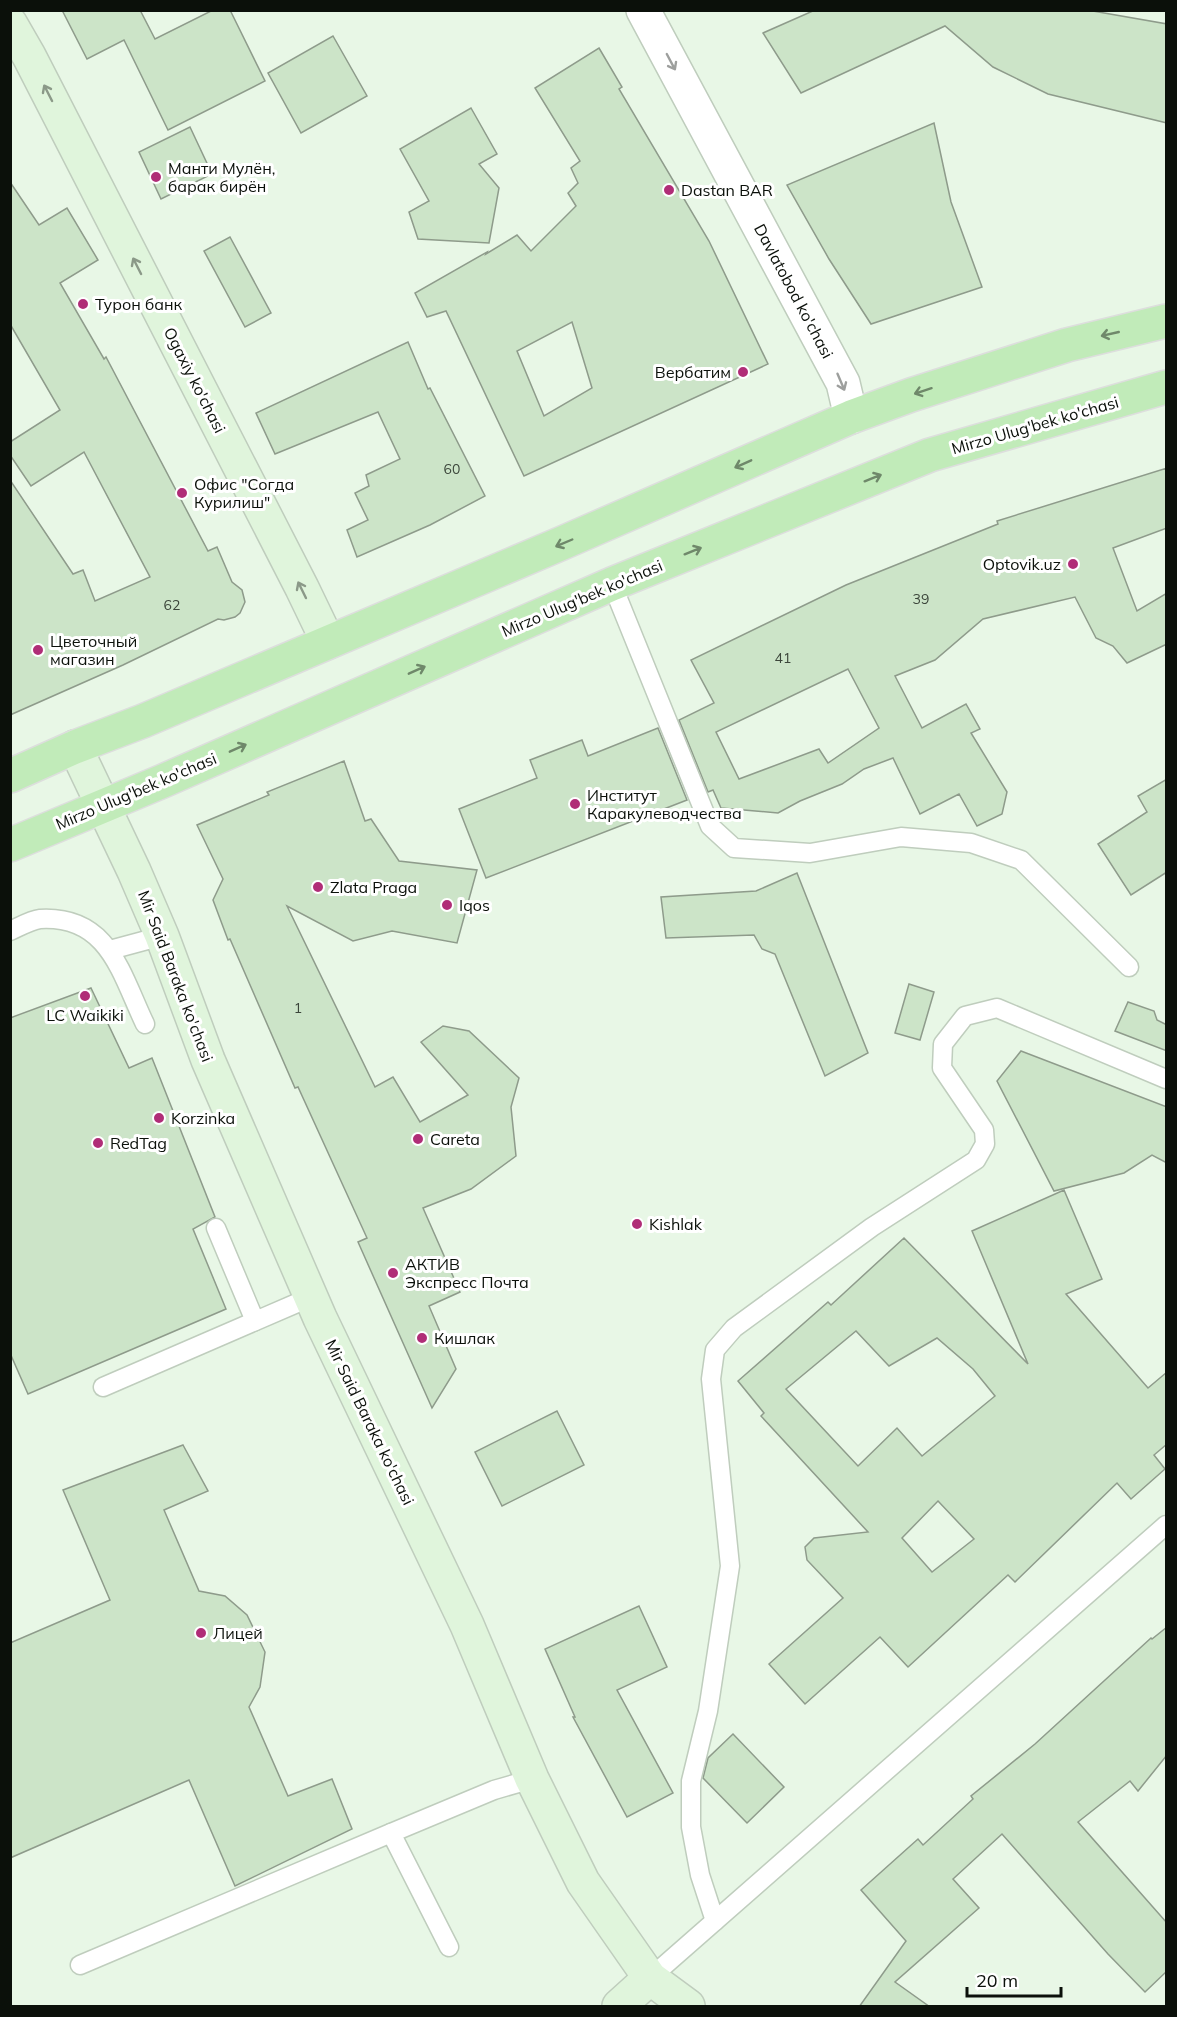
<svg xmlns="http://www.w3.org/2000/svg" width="1177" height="2017" font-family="Mulish,sans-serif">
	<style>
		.building { fill: #cce4c8; stroke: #8e9b8b; stroke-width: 1.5; fill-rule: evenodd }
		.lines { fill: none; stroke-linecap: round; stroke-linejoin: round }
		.lane-casing { stroke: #bfcdbd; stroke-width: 21 }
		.street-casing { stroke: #bfcdbd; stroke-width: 36 }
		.secondary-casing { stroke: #bfcdbd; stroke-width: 36 }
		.primary-casing { stroke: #dddedd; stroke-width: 36 }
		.lane { stroke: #fff; stroke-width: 18 }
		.street { stroke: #fff; stroke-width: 33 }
		.secondary { stroke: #e0f5dc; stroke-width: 33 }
		.primary { stroke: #c1ebb9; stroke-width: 33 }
		.oneway { stroke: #9d9f9d }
		.oneway2 { stroke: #8b9988 }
		.oneway3 { stroke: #6f886a }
		.poi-dot { fill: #b02d77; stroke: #fff; stroke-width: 2 }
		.labels { text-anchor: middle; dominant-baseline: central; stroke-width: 6; stroke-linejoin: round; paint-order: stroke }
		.number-label { font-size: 14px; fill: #3b453a }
		.poi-label { font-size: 16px; fill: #0b100a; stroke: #fff; text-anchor: start }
		.street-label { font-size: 16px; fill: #0b100a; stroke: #fff }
	</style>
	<rect width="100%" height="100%" fill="#e8f7e6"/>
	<!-- building -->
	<g class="building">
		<path d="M62,10H140L155,39L213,10H230L265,81L168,130L124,40L87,59Z"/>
		<path d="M815,10H1087L1167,24V123L1048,94L993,67L945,26L801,93L763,33Z"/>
		<path d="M333,36L367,96L301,133L268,73Z"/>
		<path d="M599,48L622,87L619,89L709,241L768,364L524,476L446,311L427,317L415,293L487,252L486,254L517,235L531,251L576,206L568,193L578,183L571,168L580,161L535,88ZM572,322L592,388L544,416L517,351Z"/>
		<path d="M471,108L497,154L479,164L499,188L489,243L418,239L409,212L429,201L400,149Z"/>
		<path d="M934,123L951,202L982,287L871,324L829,259L787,185Z"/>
		<path d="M190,127L212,174L161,199L139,152Z"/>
		<path d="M10,182L39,225L67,208L98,260L60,283L104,359L106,357L208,551L217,547L232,582L242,590L245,602L240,613L235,617L224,620L218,619L123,665L10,715V480L73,574L83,570L95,601L150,577L84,452L31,486L10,455V442L60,410L10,324Z"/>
		<path d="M230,237L271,313L245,327L204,251Z"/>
		<path d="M408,342L428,389L430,388L485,496L430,525L357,557L347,530L368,520L355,493L369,486L366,475L400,459L378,412L275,454L256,413Z"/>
		<path d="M1167,468V528L1113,548L1137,611L1167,593V644L1127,663L1113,646L1096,638L1075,597L983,619L935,660L895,676L922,728L966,704L980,729L971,733L1007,792L1002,814L977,826L959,794L920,814L893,758L864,769L842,784L800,801L778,813L721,808L713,790L708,792L679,720L714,703L691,660L846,585L998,524L997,521ZM848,669L879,728L828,763L819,749L739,779L716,732Z"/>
		<path d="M658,728L687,800L486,878L459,809L537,778L530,760L582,740L588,756Z"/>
		<path d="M344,761L365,821L371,819L399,861L477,870L457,943L392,931L353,941L287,906L375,1087L393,1077L420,1122L468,1095L421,1042L443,1026L469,1031L519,1078L511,1107L516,1156L471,1189L423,1208L460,1292L429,1306L456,1369L432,1408L358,1242L367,1238L298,1087L295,1088L230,939L228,940L213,900L223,879L197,825L269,795L267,792Z"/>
		<path d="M1167,779V872L1131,895L1098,844L1147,812L1138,796Z"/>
		<path d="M797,873L868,1053L825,1076L775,954L762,949L754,935L666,938L661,897L756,891Z"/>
		<path d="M909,984L934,992L920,1040L895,1033Z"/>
		<path d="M91,988L129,1068L152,1058L215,1217L193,1229L226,1309L28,1394L10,1353V1018Z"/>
		<path d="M1128,1002L1154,1011L1157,1020L1167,1025V1051L1115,1031Z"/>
		<path d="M1021,1051L1167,1107V1163L1152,1155L1124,1173L1054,1191L997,1081Z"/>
		<path d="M1064,1190L1102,1279L1066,1294L1148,1388L1167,1372V1444L1154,1455L1165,1469L1131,1499L1117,1483L1015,1582L1008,1575L908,1667L880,1637L805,1704L769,1664L843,1598L807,1560L805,1547L814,1538L868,1532L761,1416L764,1413L738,1381L828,1302L831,1305L904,1238L1028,1364L972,1231ZM856,1331L889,1366L937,1338L973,1369L995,1396L922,1456L897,1428L858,1466L786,1389ZM938,1501L974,1539L932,1572L902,1538Z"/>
		<path d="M557,1411L584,1465L502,1506L475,1452Z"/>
		<path d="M183,1445L208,1491L164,1510L199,1591L225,1596L247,1615L265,1652L260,1687L249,1707L288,1796L332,1779L352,1829L235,1886L189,1780L10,1858V1643L110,1600L63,1490Z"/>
		<path d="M639,1606L667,1667L617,1690L673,1793L627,1817L573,1717H575L545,1649Z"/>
		<path d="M1167,1627V1755L1138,1791L1130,1781L1078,1822L1167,1923V1971L1145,1992L1108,1954L1002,1834L953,1879L979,1908L895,1982L930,2007H859L906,1941L861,1890L918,1839L923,1845L973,1799L971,1796L1035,1744L1151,1638L1152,1639Z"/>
		<path d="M733,1734L784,1787L747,1823L703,1778L708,1758Z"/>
	</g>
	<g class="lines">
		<!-- lane casing -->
		<g class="lane-casing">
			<g id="lane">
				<path d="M612,584L710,826L734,848L810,853L901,837L971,843L1021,860L1129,967"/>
				<path d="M10,931C19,927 31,920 40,919C109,915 121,974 145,1024"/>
				<path d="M110,950L162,936"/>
				<path d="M216,1228L255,1321"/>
				<path d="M103,1387L311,1297"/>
				<path d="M715,1921L700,1875L691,1827V1781L708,1711L730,1566L711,1379L715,1350L734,1328L872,1227L976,1160L985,1144L984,1130L942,1068L943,1044L965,1016L997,1008L1166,1079"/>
				<path d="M449,1947L391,1833L494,1790L532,1779"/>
				<path d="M80,1965L391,1833"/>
				<path d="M650,1978L1166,1525"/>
			</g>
		</g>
		<!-- street casing -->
		<g class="street-casing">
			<path id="street" d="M643,10L843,383L851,417"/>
		</g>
		<!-- secondary casing -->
		<g class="secondary-casing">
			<g id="secondary">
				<path d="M10,23L29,56L302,588L328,642"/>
				<path d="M75,747L134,871L162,936L208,1060L320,1318L467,1625L532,1779L583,1882L650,1978L688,2006"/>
				<path d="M619,2006L650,1978"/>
			</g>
		</g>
		<!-- primary casing -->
		<g class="primary-casing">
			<g id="primary">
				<path d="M10,776L75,747L143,721L560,544L851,417L911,395L1067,345L1166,321"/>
				<path d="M10,845L163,781L612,584L930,455L1166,387"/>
			</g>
		</g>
		<!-- lane -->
		<use href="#lane" class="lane"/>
		<!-- street -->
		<use href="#street" class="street"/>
		<!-- secondary -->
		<use href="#secondary" class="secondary"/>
		<!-- primary -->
		<use href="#primary" class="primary"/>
	</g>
	<!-- one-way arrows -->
	<defs><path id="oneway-shaft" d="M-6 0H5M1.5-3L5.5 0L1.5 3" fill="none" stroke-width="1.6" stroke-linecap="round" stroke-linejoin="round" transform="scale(1.5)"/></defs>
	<g class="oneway">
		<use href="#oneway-shaft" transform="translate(671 62) rotate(62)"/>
		<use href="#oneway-shaft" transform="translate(841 382) rotate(67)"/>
	</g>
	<g class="oneway2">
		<use href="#oneway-shaft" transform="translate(48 93) rotate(-117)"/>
		<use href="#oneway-shaft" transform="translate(137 266) rotate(-117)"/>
		<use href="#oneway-shaft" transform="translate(302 590) rotate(-116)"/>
	</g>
	<g class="oneway3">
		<use href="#oneway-shaft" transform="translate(1110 334) rotate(167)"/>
		<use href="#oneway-shaft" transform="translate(923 391) rotate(162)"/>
		<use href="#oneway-shaft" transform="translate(743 464) rotate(156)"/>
		<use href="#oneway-shaft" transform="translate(873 478) rotate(-22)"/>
		<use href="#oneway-shaft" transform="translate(564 543) rotate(157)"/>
		<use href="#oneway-shaft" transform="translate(693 551) rotate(-22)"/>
		<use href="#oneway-shaft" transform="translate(417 670) rotate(-24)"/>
		<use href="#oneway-shaft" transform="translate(238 748) rotate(-24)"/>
	</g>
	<!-- markers -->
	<g class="poi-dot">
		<circle cx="156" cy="177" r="6"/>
		<circle cx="669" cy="190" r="6"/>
		<circle cx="83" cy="304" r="6"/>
		<circle cx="743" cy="372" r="6"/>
		<circle cx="182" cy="493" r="6"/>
		<circle cx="1073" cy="564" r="6"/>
		<circle cx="38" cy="650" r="6"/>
		<circle cx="575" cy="804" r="6"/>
		<circle cx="318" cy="887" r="6"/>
		<circle cx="447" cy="905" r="6"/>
		<circle cx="85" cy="996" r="6"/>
		<circle cx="159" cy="1118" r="6"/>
		<circle cx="418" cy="1139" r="6"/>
		<circle cx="98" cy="1143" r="6"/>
		<circle cx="637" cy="1224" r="6"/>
		<circle cx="393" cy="1273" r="6"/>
		<circle cx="422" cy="1338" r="6"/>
		<circle cx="201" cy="1633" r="6"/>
	</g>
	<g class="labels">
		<!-- number labels -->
		<g class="number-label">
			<text x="452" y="469">60</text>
			<text x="921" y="599">39</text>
			<text x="172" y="605">62</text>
			<text x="783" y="658">41</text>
			<text x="298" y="1008">1</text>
		</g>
		<!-- poi labels -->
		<g class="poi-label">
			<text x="168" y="168">Манти Мулён,<tspan x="168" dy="18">барак бирён</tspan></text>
			<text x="681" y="190">Dastan BAR</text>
			<text x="95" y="304">Турон банк</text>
			<text x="731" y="372" text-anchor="end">Вербатим</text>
			<text x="194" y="484">Офис "Согда<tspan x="194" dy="18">Курилиш"</tspan></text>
			<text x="1061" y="564" text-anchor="end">Optovik.uz</text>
			<text x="50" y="641">Цветочный<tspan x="50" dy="18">магазин</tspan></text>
			<text x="587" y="795">Институт<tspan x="587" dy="18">Каракулеводчества</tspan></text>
			<text x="330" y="887">Zlata Praga</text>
			<text x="459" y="905">Iqos</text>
			<text x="85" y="1015" text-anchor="middle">LC Waikiki</text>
			<text x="171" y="1118">Korzinka</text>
			<text x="430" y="1139">Careta</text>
			<text x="110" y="1143">RedTag</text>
			<text x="649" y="1224">Kishlak</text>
			<text x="405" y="1264">АКТИВ<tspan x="405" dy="18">Экспресс Почта</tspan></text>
			<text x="434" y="1338">Кишлак</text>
			<text x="213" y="1633">Лицей</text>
		</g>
		<!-- street labels -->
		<g class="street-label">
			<text transform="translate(794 291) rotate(62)">Davlatobod ko'chasi</text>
			<text transform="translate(195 380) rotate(63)">Ogaxiy ko'chasi</text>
			<text transform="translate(1035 425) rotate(-16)">Mirzo Ulug'bek ko'chasi</text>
			<text transform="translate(582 598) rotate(-23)">Mirzo Ulug'bek ko'chasi</text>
			<text transform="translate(136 791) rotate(-23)">Mirzo Ulug'bek ko'chasi</text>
			<text transform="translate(176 976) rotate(69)">Mir Said Baraka ko'chasi</text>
			<text transform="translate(370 1422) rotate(64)">Mir Said Baraka ko'chasi</text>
		</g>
	</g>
	<!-- border -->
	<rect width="1177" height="2017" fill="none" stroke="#0b100a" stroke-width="24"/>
	<!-- scale -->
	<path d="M967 1987v9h94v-9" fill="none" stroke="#0b100a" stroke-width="3"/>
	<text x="976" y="1987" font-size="18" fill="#0b100a" stroke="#ffffff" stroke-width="4.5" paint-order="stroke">20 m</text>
</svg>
